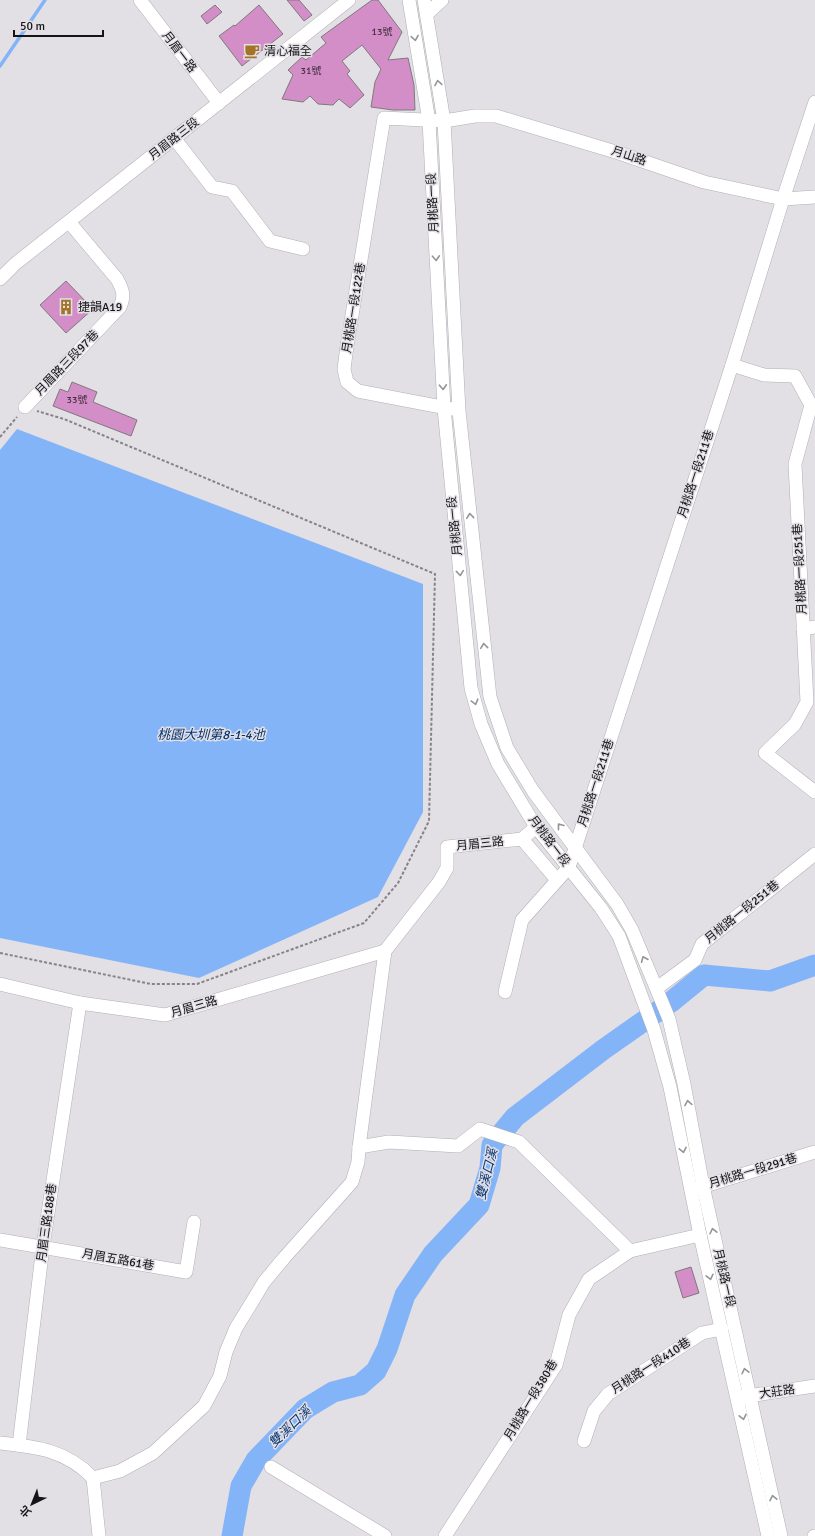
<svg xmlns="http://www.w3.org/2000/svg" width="815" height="1536" font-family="Signika,'Noto Sans TC',sans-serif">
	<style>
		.water { fill: #84b4f8 }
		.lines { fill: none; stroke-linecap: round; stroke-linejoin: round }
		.stream { stroke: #84b4f8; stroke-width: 3.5 }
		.river { stroke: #84b4f8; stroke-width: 21 }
		.building { fill: #d48ec7; stroke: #7e797d }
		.minor-casing { stroke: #b2afb5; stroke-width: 14 }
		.path { stroke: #858387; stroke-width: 2; stroke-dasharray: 3 2; stroke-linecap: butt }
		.minor { stroke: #fff; stroke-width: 13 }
		.oneway { stroke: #969596 }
		.labels { text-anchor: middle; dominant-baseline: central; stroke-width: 3; stroke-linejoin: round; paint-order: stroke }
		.number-label { font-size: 10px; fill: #453242 }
		.poi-label { font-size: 12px; fill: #151416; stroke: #e2dfe5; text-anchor: start }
		.street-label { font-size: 12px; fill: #151416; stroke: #e2dfe5 }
		.water-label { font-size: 13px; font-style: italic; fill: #06356f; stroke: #e2dfe5 }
	</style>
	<rect width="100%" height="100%" fill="#e2dfe5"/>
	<!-- water -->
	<path class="water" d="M17,429L423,584V812L378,897L199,978L0,938V450Z"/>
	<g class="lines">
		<!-- stream -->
		<path class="stream" d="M0,66L45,0"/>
		<!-- river -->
		<path class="river" d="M232,1536L241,1486L256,1460L305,1409L333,1392L360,1385L376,1371L387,1349L405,1295L433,1254L479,1205L490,1168L492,1145L515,1117L604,1049L671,1002L704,975L770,981L815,965"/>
	</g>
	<!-- building -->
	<g class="building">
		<path d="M287,0H299L312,15L304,21Z"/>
		<path d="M372,0H378L402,32L388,60L408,58L414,85L415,110H393L371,107L375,82L381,69L362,45L342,61L350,71L347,74L364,95L350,108L339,99L333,105L318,104L310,96L303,102L282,99L293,75L288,70L302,57L306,60L326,43L321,37Z"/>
		<path d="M215,5L222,12L207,24L201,16Z"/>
		<path d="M259,5L283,34L242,66L219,36L234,25L235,26Z"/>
		<path d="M66,281L93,309L66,333L40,305Z"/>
		<path d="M72,382L97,392L93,402L137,420L131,436L53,406L60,389L68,392Z"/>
		<path d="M691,1267L699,1293L683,1298L675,1272Z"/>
	</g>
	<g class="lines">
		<!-- minor casing -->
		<g class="minor-casing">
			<g id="minor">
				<path d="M140,0L219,103"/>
				<path d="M409,0L429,121L444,408L471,688L481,724L498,764L536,827L601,908L619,936L654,1030L670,1087L700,1235L768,1536"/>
				<path d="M424,0L444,121L459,411L490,697L507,748L533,791L617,904L632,930L669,1019L684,1084L703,1186L781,1536"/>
				<path d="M427,14L442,0"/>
				<path d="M174,138L212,187L232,191L270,241L303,249"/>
				<path d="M0,279L15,264L349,0"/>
				<path d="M732,365L764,375L795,376L811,405L795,464L807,702L795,724L765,753L815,792"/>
				<path d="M25,407L120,307C125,296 123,290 117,279L69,222"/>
				<path d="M452,409L358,391L347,382L344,369L347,346L384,118L444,121L475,116H496L619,153L704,182L783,199L815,197"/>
				<path d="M803,629L815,627"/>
				<path d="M522,839L557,880"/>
				<path d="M385,951L439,882L447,868V847L522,839L536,827"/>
				<path d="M0,984L80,1003L165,1015L385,951L359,1147"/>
				<path d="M657,988L695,960L702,944L815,854"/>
				<path d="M505,992L522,920L569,867L732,365L783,199L815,102"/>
				<path d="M695,1189L815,1152"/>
				<path d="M0,1240L186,1272L194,1222"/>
				<path d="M742,1397L815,1386"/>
				<path d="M584,1441L594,1411L608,1394L702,1333L722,1329"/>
				<path d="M0,1443C37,1447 66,1450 93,1478"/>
				<path d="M19,1445L43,1246L80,1003"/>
				<path d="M271,1467L385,1536"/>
				<path d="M93,1478L120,1471L153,1453L204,1406L220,1376L226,1352L236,1328L252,1302L264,1282L284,1258L352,1182L358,1162L359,1147L389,1142L458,1146L480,1129L519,1142L630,1251"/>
				<path d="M93,1478L99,1536"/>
				<path d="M445,1536L556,1365L569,1315L589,1279L630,1251L700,1235"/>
				<path d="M814,1536H815"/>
			</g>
		</g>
		<!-- path -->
		<g class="path">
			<path d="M0,437L17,417"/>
			<path d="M0,953L151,984H197L364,923L398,883L429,821L435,574L64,419L37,411"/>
		</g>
		<!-- minor -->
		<use href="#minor" class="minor"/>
	</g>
	<!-- one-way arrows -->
	<defs><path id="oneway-chevron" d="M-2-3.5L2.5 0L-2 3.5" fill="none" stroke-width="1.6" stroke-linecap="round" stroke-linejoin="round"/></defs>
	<g class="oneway">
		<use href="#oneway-chevron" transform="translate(415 38) rotate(81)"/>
		<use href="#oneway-chevron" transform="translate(438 83) rotate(-99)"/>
		<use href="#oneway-chevron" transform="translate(436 258) rotate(87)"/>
		<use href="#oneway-chevron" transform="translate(443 387) rotate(87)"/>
		<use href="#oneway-chevron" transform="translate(470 516) rotate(-96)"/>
		<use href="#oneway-chevron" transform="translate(460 573) rotate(84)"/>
		<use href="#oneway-chevron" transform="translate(484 646) rotate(-96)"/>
		<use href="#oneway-chevron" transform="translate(475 702) rotate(75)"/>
		<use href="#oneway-chevron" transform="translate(560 826) rotate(-128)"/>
		<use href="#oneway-chevron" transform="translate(644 959) rotate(-113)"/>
		<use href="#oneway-chevron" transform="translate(688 1103) rotate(-100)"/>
		<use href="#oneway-chevron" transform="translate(683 1150) rotate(78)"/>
		<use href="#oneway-chevron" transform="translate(713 1231) rotate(-103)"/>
		<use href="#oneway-chevron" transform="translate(710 1277) rotate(77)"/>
		<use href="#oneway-chevron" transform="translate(745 1371) rotate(-103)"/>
		<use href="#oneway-chevron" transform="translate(743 1417) rotate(78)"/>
		<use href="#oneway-chevron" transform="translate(773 1498) rotate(-102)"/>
	</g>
	<!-- icons -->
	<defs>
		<g id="cafe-bare" transform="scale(1.2)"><path d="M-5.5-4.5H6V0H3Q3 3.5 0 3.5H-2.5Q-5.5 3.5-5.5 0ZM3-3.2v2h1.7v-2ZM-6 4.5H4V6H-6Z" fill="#a37428" stroke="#e2dfe5" stroke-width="2.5" paint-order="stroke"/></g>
		<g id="building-bare" transform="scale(1.2)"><path d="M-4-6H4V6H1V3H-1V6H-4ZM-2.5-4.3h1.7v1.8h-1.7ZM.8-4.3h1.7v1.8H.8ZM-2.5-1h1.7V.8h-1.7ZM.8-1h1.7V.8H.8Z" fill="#a37428" stroke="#e2dfe5" stroke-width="2.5" paint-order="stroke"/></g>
	</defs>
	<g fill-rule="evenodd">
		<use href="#cafe-bare" x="252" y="51"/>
		<use href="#building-bare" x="66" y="307"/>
	</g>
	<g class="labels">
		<!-- number labels -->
		<g class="number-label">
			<text x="382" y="32">13號</text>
			<text x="311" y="71">31號</text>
			<text x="77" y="400">33號</text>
		</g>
		<!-- poi labels -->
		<g class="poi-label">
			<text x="264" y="51">清心福全</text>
			<text x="78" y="307">捷韻A19</text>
		</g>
		<!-- street labels -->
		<g class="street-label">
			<text transform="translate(179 52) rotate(53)">月眉一路</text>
			<text transform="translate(174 139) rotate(-38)">月眉路三段</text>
			<text transform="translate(629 156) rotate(18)">月山路</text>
			<text transform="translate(433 203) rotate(-93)">月桃路一段</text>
			<text transform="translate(354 308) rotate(-81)">月桃路一段122巷</text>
			<text transform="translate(67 363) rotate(-46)">月眉路三段97巷</text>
			<text transform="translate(696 474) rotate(-72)">月桃路一段211巷</text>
			<text transform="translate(455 526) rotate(-96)">月桃路一段</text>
			<text transform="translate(800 569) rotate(-93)">月桃路一段251巷</text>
			<text transform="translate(596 783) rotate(-72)">月桃路一段211巷</text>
			<text transform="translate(549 841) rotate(53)">月桃路一段</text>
			<text transform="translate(480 844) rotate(-6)">月眉三路</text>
			<text transform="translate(742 912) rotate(-39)">月桃路一段251巷</text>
			<text transform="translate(194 1007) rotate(-16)">月眉三路</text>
			<text transform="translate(753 1171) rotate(-17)">月桃路一段291巷</text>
			<text transform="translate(47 1223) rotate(-82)">月眉三路188巷</text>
			<text transform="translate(118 1260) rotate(10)">月眉五路61巷</text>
			<text transform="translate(724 1278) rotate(77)">月桃路一段</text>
			<text transform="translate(651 1366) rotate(-33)">月桃路一段410巷</text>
			<text transform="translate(777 1392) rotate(-8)">大莊路</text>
			<text transform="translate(531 1400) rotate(-59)">月桃路一段380巷</text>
		</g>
		<!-- water labels -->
		<g class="water-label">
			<text x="211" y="735">桃園大圳第8-1-4池</text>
			<text transform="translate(487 1174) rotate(-76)">雙溪口溪</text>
			<text transform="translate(290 1427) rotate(-44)">雙溪口溪</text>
		</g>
	</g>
	<!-- north arrow -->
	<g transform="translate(32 1504) rotate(223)" stroke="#e2dfe5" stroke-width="3" paint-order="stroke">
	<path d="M0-3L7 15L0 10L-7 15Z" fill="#151416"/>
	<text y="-6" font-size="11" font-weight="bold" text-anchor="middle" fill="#151416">北</text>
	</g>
	<!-- scale -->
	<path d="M14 30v6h89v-6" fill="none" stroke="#151416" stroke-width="2"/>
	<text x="20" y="30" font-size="12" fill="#151416" stroke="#e2dfe5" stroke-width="3" paint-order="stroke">50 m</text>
</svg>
